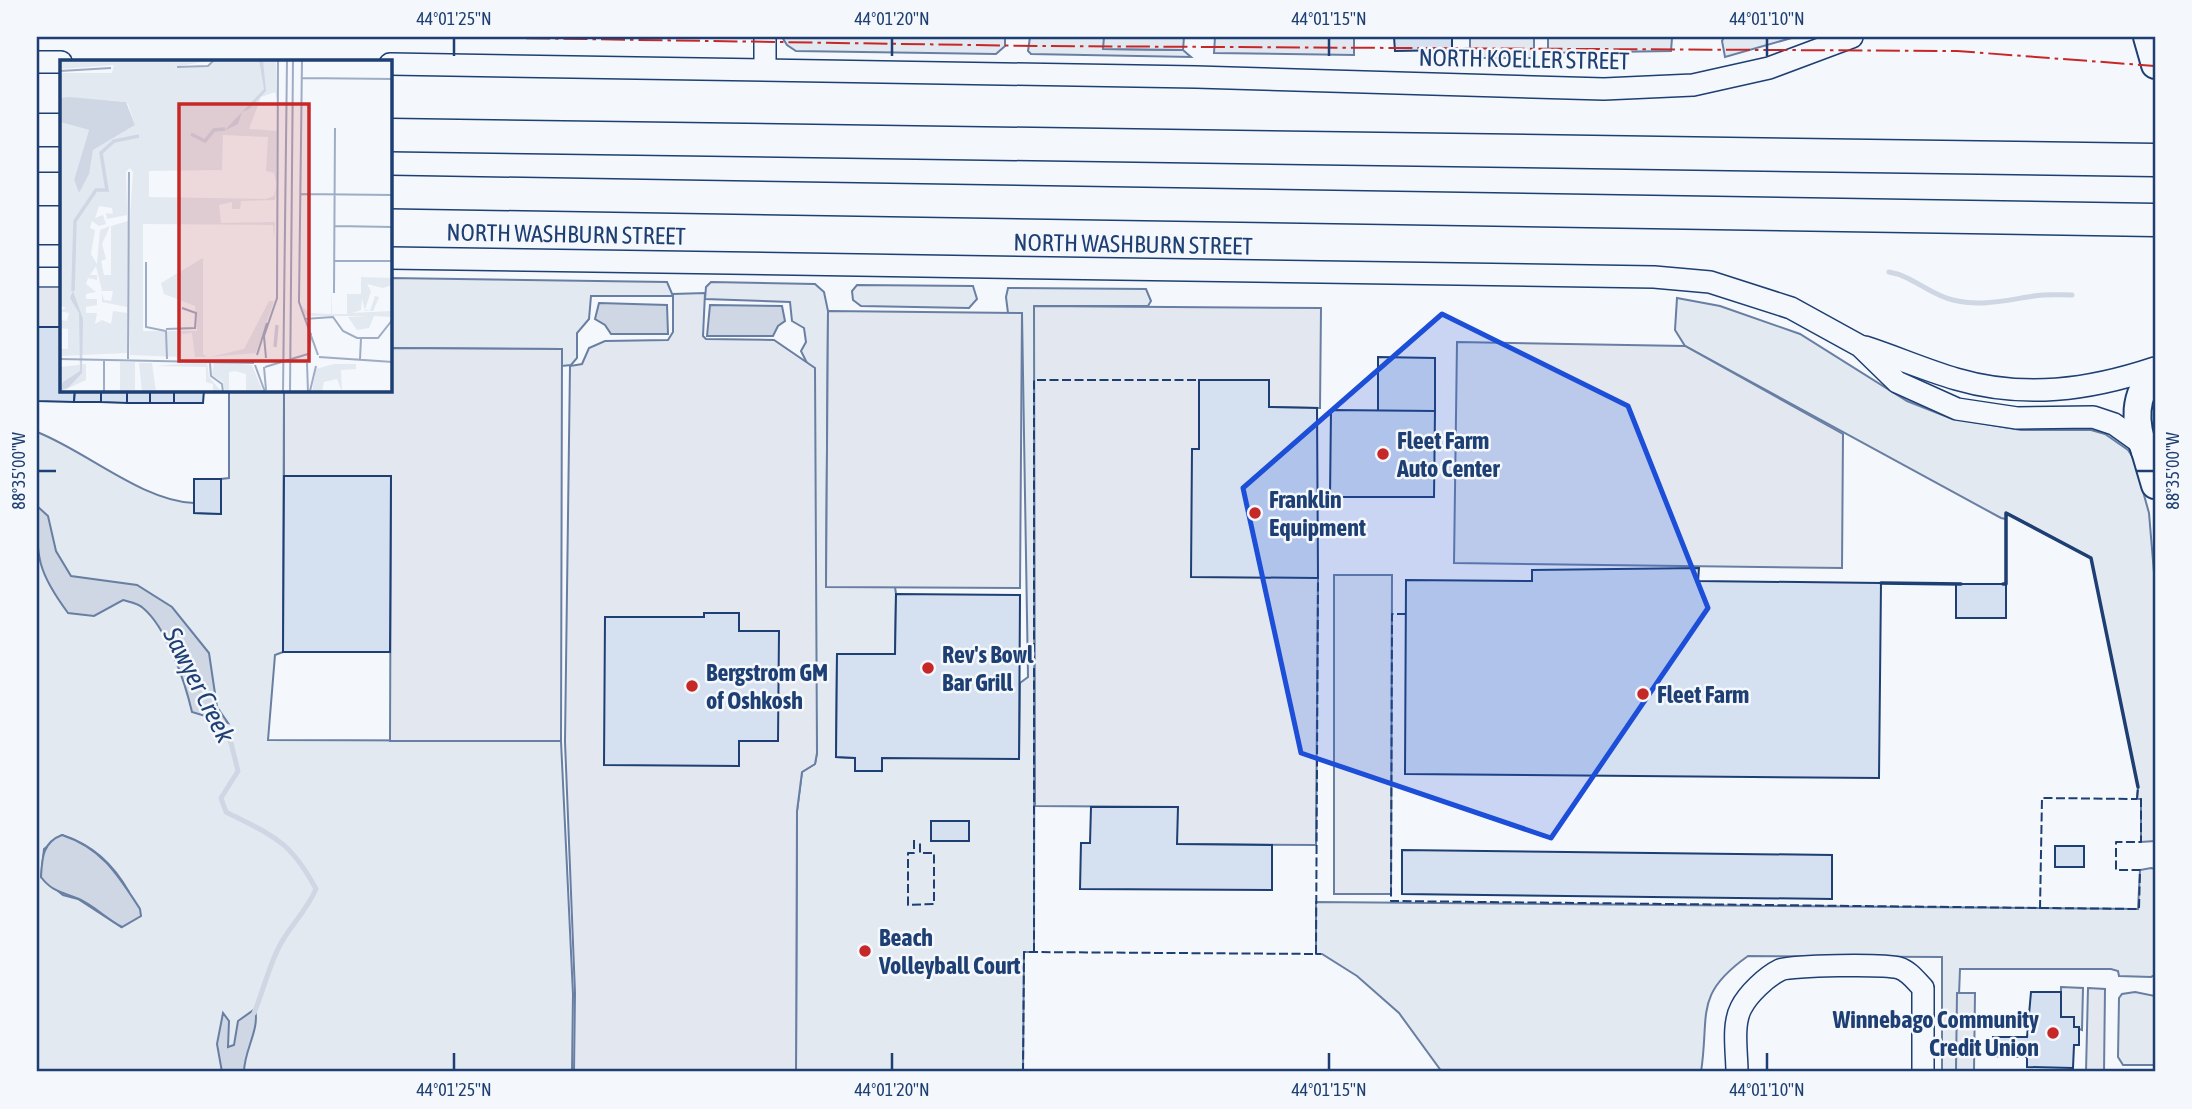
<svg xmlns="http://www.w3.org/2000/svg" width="2192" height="1109" font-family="'Asap Condensed',sans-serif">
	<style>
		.green { fill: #e3e9f0; stroke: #687fa3; stroke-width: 2; fill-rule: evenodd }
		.parking { fill: #e3e8f0; stroke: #687fa3; stroke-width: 2 }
		.water { fill: #cfd7e4; stroke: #687fa3; stroke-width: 2 }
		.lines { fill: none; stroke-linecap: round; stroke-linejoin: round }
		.stream { stroke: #cfd7e4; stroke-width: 5 }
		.building { fill: #d5e0f0; stroke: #1d3f73; stroke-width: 2 }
		.minor-casing { stroke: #1d3f73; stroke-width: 24 }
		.major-casing { stroke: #1d3f73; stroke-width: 30 }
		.highway-casing { stroke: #1d3f73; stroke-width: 35 }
		.minor { stroke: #f4f7fb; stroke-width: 21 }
		.major { stroke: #f4f7fb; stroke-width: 26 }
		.highway { stroke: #f4f7fb; stroke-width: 32 }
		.fence { stroke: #1d3f73; stroke-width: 2; stroke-dasharray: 9 3.5; stroke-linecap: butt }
		.wall { stroke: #1d3f73; stroke-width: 3.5 }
		.power { stroke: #c62828; stroke-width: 2; stroke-dasharray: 24 5 3.5 5; stroke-linecap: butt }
		.marked { fill: #1d4ed8; fill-opacity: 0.2; stroke: #1d4ed8; stroke-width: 5; stroke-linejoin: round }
		.ticks { fill: none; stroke: #1d3f73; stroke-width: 2.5 }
		.poi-dot { fill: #c62828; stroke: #f4f7fb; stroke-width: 2.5 }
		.labels { text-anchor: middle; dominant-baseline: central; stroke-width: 5; stroke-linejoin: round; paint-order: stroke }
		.street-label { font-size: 24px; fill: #1d3f73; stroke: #f4f7fb }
		.poi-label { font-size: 24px; font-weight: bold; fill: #1d3f73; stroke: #f4f7fb; text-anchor: start }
		.water-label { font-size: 26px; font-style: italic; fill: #1d3f73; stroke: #f4f7fb }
		.inset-river { fill: none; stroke: #cfd7e4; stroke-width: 3.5 }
		.inset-road { fill: none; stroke: #9eadc5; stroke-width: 2 }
		.view { fill: #c62828; fill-opacity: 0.15; stroke: #c62828; stroke-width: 3.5 }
		.inset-edge { fill: none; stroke: #1d3f73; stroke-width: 3.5 }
		.neatline { fill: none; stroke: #1d3f73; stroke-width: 2.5 }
		.ticks-label { font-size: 18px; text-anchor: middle; fill: #1d3f73 }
	</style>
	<rect width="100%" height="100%" fill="#f4f7fb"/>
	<!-- green -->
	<g class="green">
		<path d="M782,37H1005V46L996,54L796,51L787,45Z"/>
		<path d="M1054,37H1104V49L1183,50L1191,57L1031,54L1028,51L1030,37Z"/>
		<path d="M1724,37H1795L1725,57L1722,41Z"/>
		<path d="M390,278L667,282L673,296H591L589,319L577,333V358L571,365L562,366V349L390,348Z"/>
		<path d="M711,282L815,284L824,292L828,311L826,586L895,587L896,594L895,654H837L836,757L855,758L881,771L882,758H1019L1020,683L1028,677L1022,313H1008L1006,297L1008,288L1146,289L1151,301L1148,306H1035L1034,952H1024L1023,1072H796L797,811L802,772L815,764L817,753L808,365L801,351L806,342L804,328L792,321L790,302L705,299L706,287Z"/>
		<path d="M857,285L973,286L977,299L969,308L861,306L853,300L852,291Z"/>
		<path d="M1677,298L1720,306L1800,334L1907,401L1950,418L2021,430H2091L2105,434L2128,450L2134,459L2149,513L2155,585V841L2141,842V799H2137L2138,787L2091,558L2007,513L2006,519L2001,518L1685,346L1675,330Z"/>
		<path d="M229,390H284L283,652L275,655L268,740L561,741L573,994L572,1072H37V432C86,451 142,501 194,503V513L221,514V479L229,478ZM62,835C93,845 113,864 129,892L121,927L78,899L63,895L41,877L44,849Z"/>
		<path d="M2151,868L2155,869V975L2151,977L2119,976L2118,971L2111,969H1960L1956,1072H1942V957L1748,956C1693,995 1710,1014 1701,1072H1442L1399,1013L1357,976L1322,954H1316V902L2138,909L2140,870Z"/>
		<path d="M2061,987L2083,988L2082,1030L2074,1027V1017H2061Z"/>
		<path d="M2135,992L2155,996V1065H2123L2118,1057L2119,998L2122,994Z"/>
	</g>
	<!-- parking -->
	<g class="parking">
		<path d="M1104,37H1184L1183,50L1103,49Z"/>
		<path d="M1215,37H1370L1354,38V55L1214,53Z"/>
		<rect x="1470" y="37" width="64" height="21"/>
		<path d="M1548,37H1724L1672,38L1671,51L1548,53Z"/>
		<rect x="37" y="287" width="24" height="40"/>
		<path d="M705,293L703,336L706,339L774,340L815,368L817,753L815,764L802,772L797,811L796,1072H574L575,993L565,742L570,366L582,364L589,348L605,341L668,340L673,332V294Z"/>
		<path d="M1034,306L1321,308L1320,408L1269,407L1268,380H1199V449L1318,578L1316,845L1177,844V807L1035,806Z"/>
		<path d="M828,311L1022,313L1020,588L826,587Z"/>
		<path d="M1457,342L1685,346L1843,434L1842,568L1454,563Z"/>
		<path d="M390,348L562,349L561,741H390L391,477L284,476V390H390Z"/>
		<path d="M1334,575H1392L1391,894H1334Z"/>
		<path d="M2088,988L2105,989L2104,1072H2086Z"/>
		<path d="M1957,993H1975L1974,1072H1956Z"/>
	</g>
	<!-- water -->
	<g class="water">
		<path d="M599,303L667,305L668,334H611L605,325L595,319Z"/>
		<path d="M710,305L782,306L785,321L778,326L773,336H707Z"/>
		<path d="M37,506L48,516L56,551L71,576L137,585L172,607L209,653L217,707L228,723L192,712C185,682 167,628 143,608C138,603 130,602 123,600L94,616L68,613C36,570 37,557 37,506Z"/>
		<path d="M62,835C102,848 118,875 140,909L141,916L122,927C107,919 94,906 79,899C63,892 52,892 41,877C42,857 43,842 62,835Z"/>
		<path d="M255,1009C260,1030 244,1050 244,1072H222L217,1044L223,1013L229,1021L228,1047L234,1045L238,1021Z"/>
	</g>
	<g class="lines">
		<!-- stream -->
		<g class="stream">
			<path d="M1889,272C1913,276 1930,295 1953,300C1981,307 2007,300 2034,296C2046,294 2059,295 2072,295"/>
			<path d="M214,714L231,743L238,771L221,798L226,812C273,836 290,840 316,889C308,907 297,919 286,935C270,959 265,987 254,1013"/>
		</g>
	</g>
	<!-- building -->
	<g class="building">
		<path d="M1394,37H1452V50L1395,51Z"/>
		<path d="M37,327H61V390H75L74,402L37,401Z"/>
		<path d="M1378,357L1435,358V411H1378Z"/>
		<path d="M1199,380H1269V407L1317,408L1318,578L1191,577L1192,449H1199Z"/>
		<path d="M75,390H101V402H74Z"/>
		<path d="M101,390H127V403L101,402Z"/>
		<rect x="127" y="390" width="23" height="13"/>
		<rect x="150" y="390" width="24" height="13"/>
		<path d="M174,390H204L203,403H174Z"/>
		<path d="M1331,410L1435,411L1434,497H1330Z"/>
		<path d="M284,476H391L390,652H283Z"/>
		<path d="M194,479H221V514L194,513Z"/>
		<path d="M1699,568L1698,581L1881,583L1879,778L1405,774L1406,580L1532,581V570Z"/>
		<rect x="1956" y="584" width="50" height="34"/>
		<path d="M896,594L1020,595L1019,759L882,758V771H855V758L836,757L837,654H895Z"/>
		<path d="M704,613H739V631H779L778,741H739V766L604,765L605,617H704Z"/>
		<path d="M1091,807H1178L1177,844L1272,845V890L1080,889L1081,843H1090Z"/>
		<rect x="931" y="821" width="38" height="20"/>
		<rect x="2055" y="846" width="29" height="21"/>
		<path d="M1402,850L1832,855V899L1402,894Z"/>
		<path d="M2031,992H2061V1017H2074V1027H2079V1045H2074L2073,1068L2027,1067V1057L1992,1056L1993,1037H2027Z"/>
	</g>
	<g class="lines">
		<!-- minor casing -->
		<g class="minor-casing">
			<g id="minor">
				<path d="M37,62H61"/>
				<path d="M390,64L1196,77L1604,89L1693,85L1769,68L1852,37"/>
				<path d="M765,69V37"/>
				<path d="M37,256H61"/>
				<path d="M390,258L1654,277L1710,282L1791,308L1860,346L1897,382L1957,409L2017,418L2093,417L2114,424L2142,444"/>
				<path d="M1865,347C1896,357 1925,370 1956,379C2024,399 2089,390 2155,368"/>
				<path d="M1737,1072C1737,1053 1732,1025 1741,1008C1748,994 1766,977 1780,970C1790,965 1885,964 1899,968C1909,971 1916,981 1923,988V1072"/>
			</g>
		</g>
		<!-- major casing -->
		<g class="major-casing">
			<g id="major">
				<path d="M2147,37L2155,65"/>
				<path d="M2155,373C2133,394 2134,424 2145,451L2155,457"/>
				<path d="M2145,451L2155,485"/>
			</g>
		</g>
		<!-- highway casing -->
		<g class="highway-casing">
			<g id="highway">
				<path d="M37,130H61"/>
				<path d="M390,135L2155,160"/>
				<path d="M37,189H61"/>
				<path d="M390,192L2155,220"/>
			</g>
		</g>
		<!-- minor -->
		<use href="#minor" class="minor"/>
		<!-- major -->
		<use href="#major" class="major"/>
		<!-- highway -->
		<use href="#highway" class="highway"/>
		<!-- fence -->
		<g class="fence">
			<path d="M1406,614H1392L1391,901L2139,909L2140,870H2116V842H2141V799H2137L2138,787"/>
			<path d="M914,840V853H908V905L934,904V853H920V840"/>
			<path d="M2040,909L2042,798L2137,799"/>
			<path d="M1034,952V380H1199"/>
			<path d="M1316,954L1318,578"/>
			<path d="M1023,1072L1024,952L1321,954"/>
		</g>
		<!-- wall -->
		<g class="wall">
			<path d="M1881,583L1961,584"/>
			<path d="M2003,584H2006V513L2091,558L2138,787"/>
		</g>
		<!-- power -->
		<path class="power" d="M451,37L1037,46L1957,51L2155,66"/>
	</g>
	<!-- marked area -->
	<path class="marked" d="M1442,314L1628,406L1708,608L1551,838L1301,753L1243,488Z"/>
	<!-- ticks -->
	<path class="ticks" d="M454,38V56M892,38V56M1329,38V56M1767,38V56M38,471H56M2136,471H2154M454,1053V1070M892,1053V1070M1329,1053V1070M1767,1053V1070"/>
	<!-- markers -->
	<g class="poi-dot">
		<circle cx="1383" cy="454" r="7"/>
		<circle cx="1255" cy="513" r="7"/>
		<circle cx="928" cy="668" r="7"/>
		<circle cx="692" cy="686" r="7"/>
		<circle cx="1643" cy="694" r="7"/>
		<circle cx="865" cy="951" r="7"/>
		<circle cx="2053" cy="1033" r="7"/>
	</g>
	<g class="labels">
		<!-- street labels -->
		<g class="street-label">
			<text transform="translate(1524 59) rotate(1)">NORTH KOELLER STREET</text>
			<text transform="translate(566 234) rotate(1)">NORTH WASHBURN STREET</text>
			<text transform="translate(1133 244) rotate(1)">NORTH WASHBURN STREET</text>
		</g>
		<!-- poi labels -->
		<g class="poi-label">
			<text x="1397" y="440">Fleet Farm<tspan x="1397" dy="28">Auto Center</tspan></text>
			<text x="1269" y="499">Franklin<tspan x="1269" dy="28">Equipment</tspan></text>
			<text x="942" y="654">Rev's Bowl<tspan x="942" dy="28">Bar Grill</tspan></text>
			<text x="706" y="672">Bergstrom GM<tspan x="706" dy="28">of Oshkosh</tspan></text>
			<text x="1657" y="694">Fleet Farm</text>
			<text x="879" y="937">Beach<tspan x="879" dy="28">Volleyball Court</tspan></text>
			<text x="2039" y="1019" text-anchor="end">Winnebago Community<tspan x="2039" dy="28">Credit Union</tspan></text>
		</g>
		<!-- water labels -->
		<g class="water-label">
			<text transform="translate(199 685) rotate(63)">Sawyer Creek</text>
		</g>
	</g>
	<!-- overview -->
	<g transform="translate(60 60)">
		<rect width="332" height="332" fill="#f4f7fb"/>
		<path d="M0,0H153L114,7L121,8L147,7L155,0H216L217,40L215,32L201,37L189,69L217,71L216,122L214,113L206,111L208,77L163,75L162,110L89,111V137L206,139L214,136L216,127L215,140L181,141L180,149H172V142L159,145L161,163L215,162L214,179L213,165L83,164V271H137L135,246L104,234L101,223L143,198V294L147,297H135L132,273L122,274L121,297L70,295L68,191L73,112L70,108L66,112L67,155L47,159L46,153L53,154L52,148L39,146L35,158L43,155L46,164L39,166L32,161L30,168L35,170L31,194L37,204L40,170L50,166L42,184L46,199L41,201L44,215H51V166L68,161L67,247L42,242V234L44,240L51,241L53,231H42L36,206L30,215H37V220L28,218L26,224L36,232L26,234V239H37V245L26,247V253H37L35,264L42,260L51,264L53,251L67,253V293L0,296V289H8V269L0,268V260L7,261L9,253L0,251L6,248L0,245V62L29,70L14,120L19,133L33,90L75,65L68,44L61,41L0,38V13H52L54,5L0,9ZM301,217L332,218V225L323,228L307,224L311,231L305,250L310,251L315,236L319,237L314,249L313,251H305L302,238L301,250L292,253L332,251V257L314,256L309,268L297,270L288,257L309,256H245L242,246L249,253L271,254V226L272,254H287V234H301ZM209,241H214L196,293L150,297L184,289ZM60,302H75V330L60,332ZM147,302L149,317L161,331L153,332V324L146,322V307L95,306ZM154,302L192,305L203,332H186V314L175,311L169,312V332H165L163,322L152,315ZM79,303H92L96,332H82ZM26,304V320L0,332V307ZM274,304H296V309L281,310L282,332L277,319L264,322L262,332H252L256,309Z" fill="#e3e9f0"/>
		<path d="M199,0H203L206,31L189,49L182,52L178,64L164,71L204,29ZM9,37L66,42L75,65L33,90L29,114L19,133L14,120L29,70L0,62V38ZM13,231L23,259L22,313L8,328L0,330L3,322L20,311L19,253L10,238Z" fill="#cfd7e4"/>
		<path class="inset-river" d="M131,74L145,81L154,70L165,69M13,231L15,161L36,130H47L41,93L54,81L79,76M215,287L217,265"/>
		<path class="inset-road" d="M242,0L239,242L258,295M117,7L148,6L154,0M0,11L51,8M242,18L333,19M241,134L333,135M275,166L333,167M275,201H333M86,202V267L106,271L107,299M274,233L275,68M244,259L273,257L283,271L297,278H318L333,259M106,269L135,268L136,253L122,248M249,294L251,273M197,295L207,263M259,297L333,302M206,298L204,276L217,238L218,0M0,299L194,303M68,299L69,112M300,299L301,278M150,303L151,316L162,324L163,332M247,303L248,332M195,305L205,332M204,307L206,330M205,307L248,294M250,331L256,306M44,332V299M223,332L227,0M230,332L233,0"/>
		<path class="view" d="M119,44H249V301H119Z"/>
		<rect width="332" height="332" class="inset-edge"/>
	</g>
	<!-- border -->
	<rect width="2192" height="1109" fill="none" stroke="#f4f7fb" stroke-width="77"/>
	<rect x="38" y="38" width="2116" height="1032" class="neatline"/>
	<g class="ticks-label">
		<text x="454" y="25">44°01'25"N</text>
		<text x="892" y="25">44°01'20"N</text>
		<text x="1329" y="25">44°01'15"N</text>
		<text x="1767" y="25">44°01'10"N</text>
		<text transform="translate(2173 471) rotate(-90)" y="6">88°35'00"W</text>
		<text transform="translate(19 471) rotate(-90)" y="6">88°35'00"W</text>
		<text x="454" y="1096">44°01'25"N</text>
		<text x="892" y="1096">44°01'20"N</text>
		<text x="1329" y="1096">44°01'15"N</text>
		<text x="1767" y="1096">44°01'10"N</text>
	</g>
</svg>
